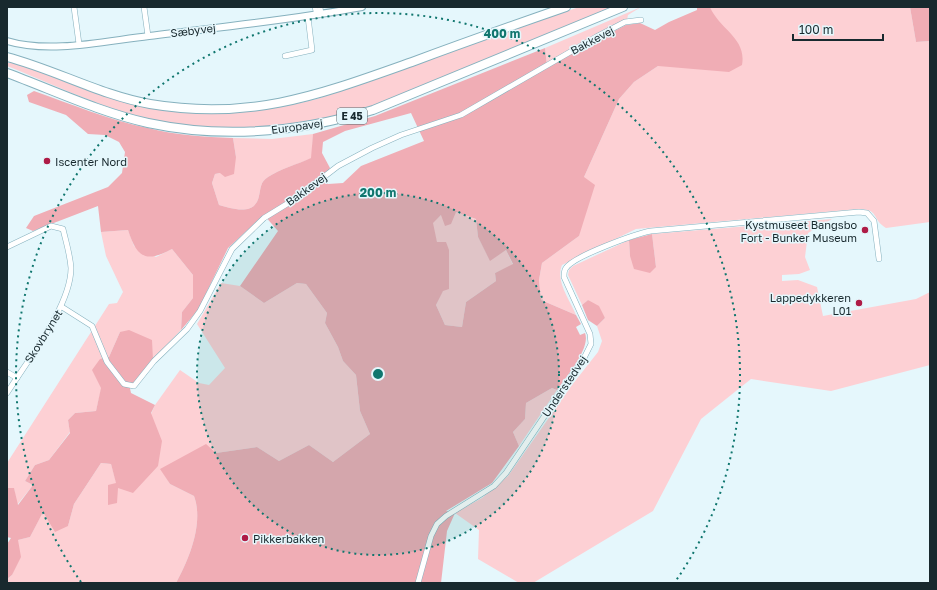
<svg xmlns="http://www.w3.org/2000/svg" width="937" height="590" font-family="'Golos Text',sans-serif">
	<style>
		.green { fill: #fdd0d4 }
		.forest { fill: #f0adb5; fill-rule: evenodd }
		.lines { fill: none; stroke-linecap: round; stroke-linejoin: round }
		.minor-casing { stroke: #86b1be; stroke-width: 6 }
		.tertiary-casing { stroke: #86b1be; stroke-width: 8 }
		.primary-casing { stroke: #86b1be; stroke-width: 10 }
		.minor { stroke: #fff; stroke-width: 5 }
		.tertiary { stroke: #fff; stroke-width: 6 }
		.primary { stroke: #fff; stroke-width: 8 }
		.ring { fill: none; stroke: #0f766e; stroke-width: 2; stroke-dasharray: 2 4 }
		.poi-dot { fill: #ae1b46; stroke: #e5f7fc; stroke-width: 1.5 }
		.labels { text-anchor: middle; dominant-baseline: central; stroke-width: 3; stroke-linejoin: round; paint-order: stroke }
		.shield { fill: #e5f7fc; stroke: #56676c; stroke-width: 1 }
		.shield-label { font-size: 10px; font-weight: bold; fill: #18292e }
		.street-label { font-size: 11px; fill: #18292e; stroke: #e5f7fc }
		.poi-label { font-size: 11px; fill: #18292e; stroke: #e5f7fc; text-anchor: start }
		.centre { fill: #0f766e; stroke: #e5f7fc; stroke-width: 2 }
		.ring-label { font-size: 12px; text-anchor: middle; font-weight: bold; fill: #0f766e; stroke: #e5f7fc; stroke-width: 3; stroke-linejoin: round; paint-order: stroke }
	</style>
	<rect width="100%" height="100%" fill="#e5f7fc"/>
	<!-- green -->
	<g class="green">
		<path d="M579,7H613C564,27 516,47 468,67C434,81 401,96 367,108C299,130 221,135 151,119C101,108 55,85 7,66V63H17C47,73 75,87 105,96C178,119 245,117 317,99Z"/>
		<path d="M641,7L628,15L626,25L547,66L545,48Z"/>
		<path d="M710,7H910L916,42L930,41V222L886,228C871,219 880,209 858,209L636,229L562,265C555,281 570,300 576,315L541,300L539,280L542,263L579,236L584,177L619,99L634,82L658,66H679L711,11Z"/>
		<path d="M313,134L312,158C298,164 280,169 268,177C260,182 261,188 259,196C255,216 233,209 219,205L212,183L215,174L220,173L236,157L233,138L272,139Z"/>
		<path d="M456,212L476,219L478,237L490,260L506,250L513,265L495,273L496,281L466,302L462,327L445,325L436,305L443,290L437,243L432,223L441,215Z"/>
		<path d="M832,219L808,233L805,257L810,270L799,274L782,275V281L798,280L817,287L823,316L916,299L930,292V365L831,391L751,379L701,419L653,511L533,583H519L478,559L479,530L455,513L482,498L508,476L572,385L598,352L602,341L597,326L605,318L588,300L582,305L568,275L569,270L573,266L629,240L630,256L656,267L652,234Z"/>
		<path d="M128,230L134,246L156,257L172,249L193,275V298L182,312L181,330L153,360L120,332L109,357L96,411L75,413L68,420L70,432L49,460L35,465L25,481L33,485L17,505L14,489L7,488V463L109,304L117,303L123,292L106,256L101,232Z"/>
		<path d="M221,283L240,286L264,303L297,283L306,284L327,313L325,323L338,347L343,361L356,375L360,411L370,434L333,462L309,445L279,461L257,447L216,453L161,469L170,484L194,496C204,523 189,559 176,583H7V579L12,575L18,540L30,537L43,511L68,526L74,504L101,463L111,464L118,488L155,405L180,370L199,383L209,385L225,368L197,324Z"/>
		<path d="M552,388L557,390L519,446L513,432L525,419L526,403Z"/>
	</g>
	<!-- forest -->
	<g class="forest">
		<path d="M697,7H710C719,29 747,38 742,65L729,72L658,66L634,82L619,99L584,177L595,185L579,236L542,263L539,280L541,300L576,315L581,324L576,327L580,335L585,333C591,348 566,377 557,390L552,388L526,403L525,419L513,432L519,446L492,483L446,511L455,513L447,531L441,583H176C189,559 204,523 194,496L170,484L160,469L206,444L216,453L257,447L279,461L309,445L333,462L370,434L360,411L356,375L343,361L338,347L325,323L327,313L306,284L297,283L264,303L240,286L278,231L264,215L228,248L198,310L181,330L182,312L193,298V275L172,249C146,263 137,258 128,230L101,232L98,206L33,231L26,228L34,216L108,187L122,173L125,152L119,142L105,135L88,134L66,115L29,102L27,95L34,91C71,104 109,120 148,128C176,135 204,137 233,138L236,157L234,174L225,177L220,173L215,174L212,183L219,205C233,209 255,216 259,196C261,188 260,182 268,177C280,169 298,164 311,158L313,134L375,116L545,48L547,66L626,25L640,23L655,30L669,22L697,10ZM411,113L424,141L361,166L343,183L328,184L325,179L330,168L322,153L323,142L345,131ZM456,212L476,219L478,237L490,261L506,250L513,264L495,273L496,281L466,302L462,327L445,325L436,305L443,291L449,289V250L446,242H437L433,223L441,215L445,226L451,224Z"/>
		<path d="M910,7H930V41L916,42Z"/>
		<path d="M652,234L656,267L650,273L634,269L630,256L629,240Z"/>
		<path d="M588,300L599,306L605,318L597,326L588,320L582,305Z"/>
		<path d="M129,330L152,340L153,360L133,383L129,384L131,393L155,405L151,413L162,441L158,466L133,493L118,488L117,503L108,505V485L116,483L111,464L101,463L74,504L68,526L55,532L43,512L30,537L18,540L21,557L12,575L7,579V544L11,538L7,537V488H14L18,505L33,485L25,481L35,465L49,460L70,433L68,420L75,413L96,411L101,388L92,370L100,359L109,357L120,332Z"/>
	</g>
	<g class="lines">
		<!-- minor casing -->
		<g class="minor-casing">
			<g id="minor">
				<path d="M74,7L79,44"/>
				<path d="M144,7L148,36"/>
				<path d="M315,7L317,15"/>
				<path d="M320,7L321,15"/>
				<path d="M285,56L312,50L308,17"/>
				<path d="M7,247L51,226L63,229C66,242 70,254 71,268C71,306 27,361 7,393"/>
				<path d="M62,307L92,326L107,362L124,384L134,386L154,361L187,329L200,311L232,249L264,218L295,199L338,166L372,148L401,135L461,115L596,37L625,22L641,20"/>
				<path d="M7,372L17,378"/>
				<path d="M418,583L431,536L437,524L446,516L494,486L506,473L585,356L591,344L590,334L564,277C564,273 564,270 566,268C574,256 635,234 651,231L859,212L867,213L874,221L879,259"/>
			</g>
		</g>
		<!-- tertiary casing -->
		<g class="tertiary-casing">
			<path id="tertiary" d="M7,41C50,54 105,41 149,36C220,27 292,20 362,7"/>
		</g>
		<!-- primary casing -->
		<g class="primary-casing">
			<g id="primary">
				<path d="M7,57C56,70 100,95 150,104C251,121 319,95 412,62C463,43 514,25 566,7"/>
				<path d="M7,73C53,90 99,112 148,123C223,139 300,132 373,110L623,7"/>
			</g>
		</g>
		<!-- minor -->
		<use href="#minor" class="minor"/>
		<!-- tertiary -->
		<use href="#tertiary" class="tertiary"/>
		<!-- primary -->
		<use href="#primary" class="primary"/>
	</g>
	<!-- distance rings -->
	<circle cx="378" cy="374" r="181" fill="#0f766e" fill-opacity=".12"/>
	<g class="ring">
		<circle cx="378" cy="374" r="181"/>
		<path d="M81 582A362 362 0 1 1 675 582"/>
	</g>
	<!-- markers -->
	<g class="poi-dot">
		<circle cx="47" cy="161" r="4"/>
		<circle cx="865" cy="230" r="4"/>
		<circle cx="859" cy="303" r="4"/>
		<circle cx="245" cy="538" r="4"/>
	</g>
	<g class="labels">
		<!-- shield labels -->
		<rect class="shield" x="337" y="108" width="30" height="16" rx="3"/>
		<g class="shield-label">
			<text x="352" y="116">E 45</text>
		</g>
		<!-- street labels -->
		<g class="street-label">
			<text transform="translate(193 30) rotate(-7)">Sæbyvej</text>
			<text transform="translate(592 40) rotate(-28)">Bakkevej</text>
			<text transform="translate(297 126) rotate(-8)">Europavej</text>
			<text transform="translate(306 189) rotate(-36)">Bakkevej</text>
			<text transform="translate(43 336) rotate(-58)">Skovbrynet</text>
			<text transform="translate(564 386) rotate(-56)">Understedvej</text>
		</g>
		<!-- poi labels -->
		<g class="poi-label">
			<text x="55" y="161">Iscenter Nord</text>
			<text x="857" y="224" text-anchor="end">Kystmuseet Bangsbo<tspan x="857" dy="13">Fort - Bunker Museum</tspan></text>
			<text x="851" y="297" text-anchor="end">Lappedykkeren<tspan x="851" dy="13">L01</tspan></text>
			<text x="253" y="538">Pikkerbakken</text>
		</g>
	</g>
	<circle cx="378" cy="374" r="6" class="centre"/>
	<g class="ring-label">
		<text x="502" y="38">400 m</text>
		<text x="378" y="197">200 m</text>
	</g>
	<!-- border -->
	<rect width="937" height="590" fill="none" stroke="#18292e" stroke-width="16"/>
	<!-- scale -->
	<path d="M793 34v6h90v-6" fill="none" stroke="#18292e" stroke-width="2"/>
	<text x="799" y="34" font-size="12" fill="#18292e" stroke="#e5f7fc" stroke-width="3" paint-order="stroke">100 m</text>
</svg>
